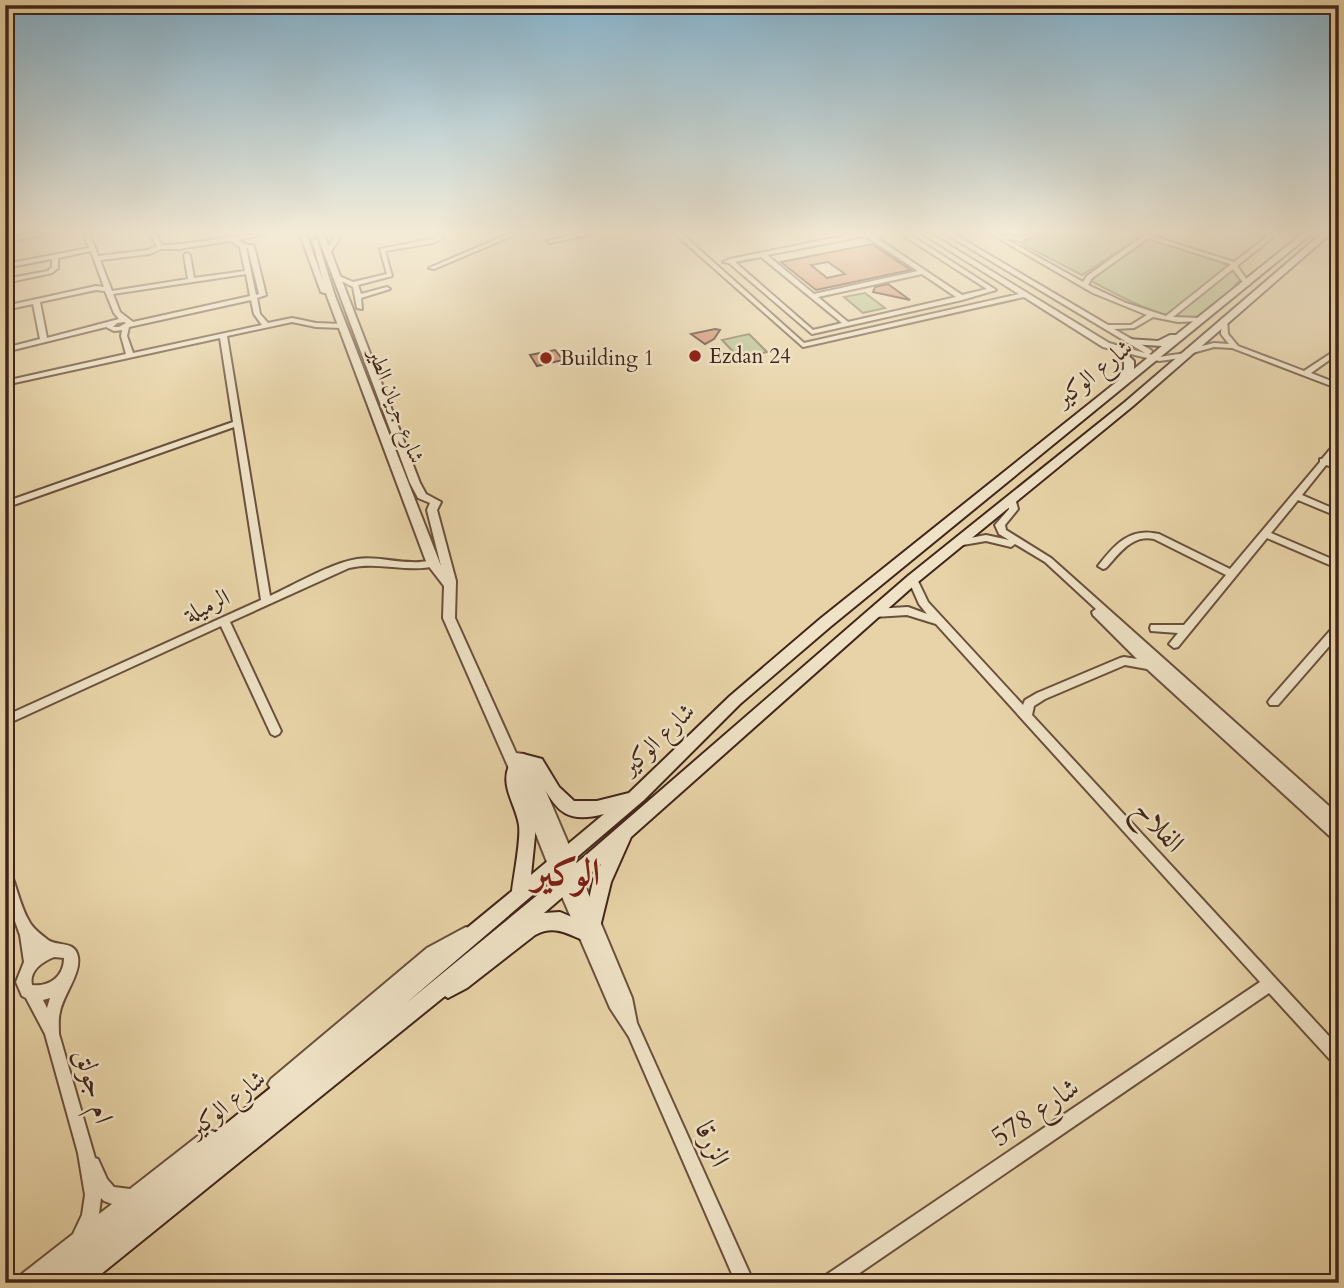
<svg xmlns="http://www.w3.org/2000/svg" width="1344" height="1288" font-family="Cardo,Amiri,serif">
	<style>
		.green { fill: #b2bd8a; stroke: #7a7152; stroke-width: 2 }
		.building { fill: #ce8764; stroke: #41251a; stroke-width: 2; fill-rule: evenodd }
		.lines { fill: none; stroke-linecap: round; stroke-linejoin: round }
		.minor-casing { stroke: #6a503d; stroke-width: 4 }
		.tertiary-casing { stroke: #6a503d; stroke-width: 4 }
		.secondary-casing { stroke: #41251a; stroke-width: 4 }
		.minor { fill: #efe2c6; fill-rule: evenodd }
		.tertiary { fill: #efe2c6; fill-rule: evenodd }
		.secondary { fill: #efe2c6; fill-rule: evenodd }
		.poi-dot { fill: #8f2418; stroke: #efe2c6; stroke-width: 2.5 }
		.labels { text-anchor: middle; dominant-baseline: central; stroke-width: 5; stroke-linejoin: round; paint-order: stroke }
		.far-poi-label { font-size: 21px; fill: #41251a; stroke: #efe2c6; text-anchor: start }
		.far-street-label { font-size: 21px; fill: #41251a; stroke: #efe2c6 }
		.street-label { font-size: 24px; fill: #41251a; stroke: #efe2c6 }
		.near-street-label { font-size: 28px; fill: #41251a; stroke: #efe2c6 }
		.near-district-label { font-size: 38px; font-weight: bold; fill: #7a1f14; stroke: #efe2c6 }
	</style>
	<rect width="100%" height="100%" fill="#e7d3a7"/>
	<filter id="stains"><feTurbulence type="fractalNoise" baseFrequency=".00286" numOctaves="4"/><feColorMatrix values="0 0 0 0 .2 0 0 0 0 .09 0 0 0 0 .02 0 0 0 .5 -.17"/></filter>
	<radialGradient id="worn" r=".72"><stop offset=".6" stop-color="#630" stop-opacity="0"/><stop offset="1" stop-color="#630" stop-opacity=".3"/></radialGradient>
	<!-- green -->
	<g class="green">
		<path d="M1039,234H1144L1082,275L1022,244Z"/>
		<path d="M1150,239C1178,248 1225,253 1240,280C1230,291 1218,307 1206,315C1179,332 1113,292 1089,280Z"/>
		<path d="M865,293L885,308L863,313L844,297Z"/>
		<path d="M749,334L767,352L740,359L722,340Z"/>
	</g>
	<!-- building -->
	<g class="building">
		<path d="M872,244L911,270L816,290L781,262ZM828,262L845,274L827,278L811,265Z"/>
		<path d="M888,284L910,300L873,292L875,287Z"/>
		<path d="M715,329L720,330L714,339L705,344L691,334Z"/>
		<path d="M555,350L563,360L537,366L530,355Z"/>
	</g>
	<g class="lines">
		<!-- minor casing -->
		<g class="minor-casing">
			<g id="minor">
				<path d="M31,234H45L5,243V239Z"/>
				<path d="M84,234H90L98,256L148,250L157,246L150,234H156L162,245C197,245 231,234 266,234L238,240L244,244L254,246L266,295L257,298L260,314L268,323L292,318L316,323L342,324L345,326L342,328L316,327L292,322L227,336L270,596C294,585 331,563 357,559C375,556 393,562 412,562C421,563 431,559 438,564L436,566C407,573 378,561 349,568L230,622L281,731L279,734L275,736L271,734L221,626L5,725V716L261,600L234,427L5,508V502L233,422L220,338L5,385V381L126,354L121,336L122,330L114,331L106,327L5,352V348L40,339L33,304L5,310V306L96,286L104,287L91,251L58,258V268L52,273L5,283V279L48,271L52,267V259L5,268V264L89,248ZM231,241L240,247L245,271L194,278L190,255L187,253L184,255L188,279L112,291L100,260L150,254L161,249H178ZM246,248H248L259,294L256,295ZM246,274L250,296L133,322L120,312L113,294ZM96,290L105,291L114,313L119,319L47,338L40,302ZM251,300L254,314L262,325L133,353L127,336L129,327ZM124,322L126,323L119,327H113L117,323Z"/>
				<path d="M300,234H306L327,291L333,293V295L321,292Z"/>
				<path d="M333,234H339V240L329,254H325L324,253L333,240Z"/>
				<path d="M436,234H442L443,238L433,243L385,251L392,276L358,285L361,294L387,287L390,289L361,298L362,309L357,308L353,287L334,277L339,276L353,282L387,274L380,249L432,239L437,237Z"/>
				<path d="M508,234H517L434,269L429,268Z"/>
				<path d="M577,234H592L550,243L547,241Z"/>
				<path d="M675,234H682L804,343L1019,294L923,234H931L1109,343L1145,353L946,234H954L1108,325H1131L1147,315L1093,293L991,234H999L1002,236C1008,233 1013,238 1020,237C1026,236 1029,234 1035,234L1021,241L1004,238L1083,282L1087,276L1146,234H1153L1152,236L1234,262L1267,237L1265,234H1271L1272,238L1237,266L1250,284L1249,285H1245L1233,269L1173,317L1201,318L1204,320L1203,321L1178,322L1153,317L1134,328L1114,329L1151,350L1152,352L1149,354L1159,357L1186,353V350L1214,343L1229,344L1221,334L1222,319L1227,318L1228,334L1238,346L1304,371L1339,348V353L1311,373L1339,384V389L1232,348L1214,347L1189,354V357L1159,361L1103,347L1024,297L803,347ZM1148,238L1230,264V265L1166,316L1126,303L1088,285L1092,278Z"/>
				<path d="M853,234H871L962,295L987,289L901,234H909L996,290L962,300L812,334L729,263L723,262L730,259ZM865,236L918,271L814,294L767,255ZM761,257L842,323L813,330L735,262ZM922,274L956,297L848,322L818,297Z"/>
				<path d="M1336,442H1339V450L1330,461L1339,464V469L1326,465L1302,495L1339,511V517L1298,500L1271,533L1339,562V569L1267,538L1178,647L1174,648L1169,644L1178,633L1151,631L1150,628L1151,625H1184L1226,575L1154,539C1132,534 1119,554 1106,568L1103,569L1098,566C1115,544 1130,527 1159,534L1230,569L1320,462V459H1322Z"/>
				<path d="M1011,495L1015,498L1018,509L1005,525L1006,530L1051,558L1339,815V843L1335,841L1147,669L1125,665L1045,699L1034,706L1032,715L1339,1047V1067L1334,1064L1269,993L845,1283H820L823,1277L1260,982L936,624L907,615L874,617L869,613L874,609L908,607L927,614L919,604L908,579L910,577H916L928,602L1023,705L1025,700L1037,693L1120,658L1124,657L1137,659L1093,615L1092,612L1096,609L1045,562L1015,544L1011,547L986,541L957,546L954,545L952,543L954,541L986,535L1009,540L999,534L995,525L1009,509L1007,498Z"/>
				<path d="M1339,624V635L1278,705H1270L1268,702L1270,699L1335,625Z"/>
				<path d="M5,869L10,871C17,887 20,906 29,921C32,928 42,935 48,940C58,947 75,940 78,957C81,974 63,995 60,1012C58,1019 59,1027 59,1034L95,1158L98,1159L107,1179L114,1187L130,1189L203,1132L209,1130L215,1132L217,1138L215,1144L39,1283H15L18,1277L73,1234L82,1215L85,1195L78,1153L45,1034L26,998L22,996L16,982L24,962L20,935L5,894ZM54,957L64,958C64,977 49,987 32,985C29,971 42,962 54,957ZM50,998L47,1008L43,1000ZM101,1198L104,1201L112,1204L99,1214Z"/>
				<path d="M574,870L579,872L581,876L632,998L637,1023L754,1283H736L629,1037L610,1008L557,885L559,881L564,879L569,881L579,904L567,876L569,872Z"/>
				<path d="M466,927L471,929L473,934L471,939L437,958L281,1089L276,1092L271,1089L268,1084L271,1079L427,948Z"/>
			</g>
		</g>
		<!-- tertiary casing -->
		<g class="tertiary-casing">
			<path id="tertiary" d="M317,234H324L420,483L426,494L441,502L437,510L456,581L455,618L516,753L524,754L539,775L582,876L579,881L574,883L570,882L572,885L569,890L564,892L559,890L556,885L521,796L443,618L444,586L427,564L327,296L312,239L317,240L335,296L441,566L427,510L430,503L418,498L410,483Z"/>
		</g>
		<!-- secondary casing -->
		<g class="secondary-casing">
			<path id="secondary" d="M1302,234H1311L830,627L740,704L644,800L405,1004L585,856L908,576L1125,402L1321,234H1330L1133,406L918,582L631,837L611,882L599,931L591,933L589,937L583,940C565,933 554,925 535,935L467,988L448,998L445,996L90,1283H34L38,1275L361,1015L512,891C514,874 521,840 519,825C516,805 500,786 509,766L517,765L515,761L517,756L523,754L542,759L559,787L574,801H597L629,793L730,696L820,619L1119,380L1116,378L1124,369V362L1112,350V346H1118L1134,361V369L1162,346L1130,344L1125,341L1127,339L1158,341L1170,335H1176ZM521,767L531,770C555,799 555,827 604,814L531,875L536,826L523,786ZM601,864L593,881L584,922L560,912L544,913Z"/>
		</g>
		<!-- minor -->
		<use href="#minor" class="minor"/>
		<!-- tertiary -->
		<use href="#tertiary" class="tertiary"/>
		<!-- secondary -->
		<use href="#secondary" class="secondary"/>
	</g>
	<!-- sky -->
	<linearGradient id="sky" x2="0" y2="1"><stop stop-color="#87b5d0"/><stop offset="0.56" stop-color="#f4ebd7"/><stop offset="1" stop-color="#f4ebd7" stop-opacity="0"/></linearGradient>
	<rect width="1344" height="415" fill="url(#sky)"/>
	<!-- markers -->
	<g class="poi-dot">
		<circle cx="695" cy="356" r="7"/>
		<circle cx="546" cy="358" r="7"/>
	</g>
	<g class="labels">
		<!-- far-poi labels -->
		<g class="far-poi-label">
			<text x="709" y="356">Ezdan 24</text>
			<text x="560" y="358">Building 1</text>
		</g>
		<!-- far-street labels -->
		<g class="far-street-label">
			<text transform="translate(396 406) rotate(69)">شارع جريان الطير</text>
		</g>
		<!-- street labels -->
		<g class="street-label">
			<text transform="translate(1094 373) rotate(-39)">شارع الوكير</text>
			<text transform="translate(207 606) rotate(-25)">الرميلة</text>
			<text transform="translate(658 739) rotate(-44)">شارع الوكير</text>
			<text transform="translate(227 1104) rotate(-39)">شارع الوكير</text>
		</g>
		<!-- near-street labels -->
		<g class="near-street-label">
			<text transform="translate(1159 826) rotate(48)">الفلاح</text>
			<text transform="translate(94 1086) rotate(74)">ام جولق</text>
			<text transform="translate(1035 1112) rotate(-34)">شارع 578</text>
			<text transform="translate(712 1144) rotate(66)">الزرقا</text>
		</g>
		<!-- near-district labels -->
		<g class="near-district-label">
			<text x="566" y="873">الوكير</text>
		</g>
	</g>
	<!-- margin -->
	<rect width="1344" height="1288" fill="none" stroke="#e7d3a7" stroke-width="28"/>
	<rect x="7" y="7" width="1330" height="1274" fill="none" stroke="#41251a" stroke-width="3.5"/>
	<rect x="14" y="14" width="1316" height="1260" fill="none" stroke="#41251a" stroke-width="2"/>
	<rect width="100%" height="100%" filter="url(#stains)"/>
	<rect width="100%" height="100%" fill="url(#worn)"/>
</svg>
